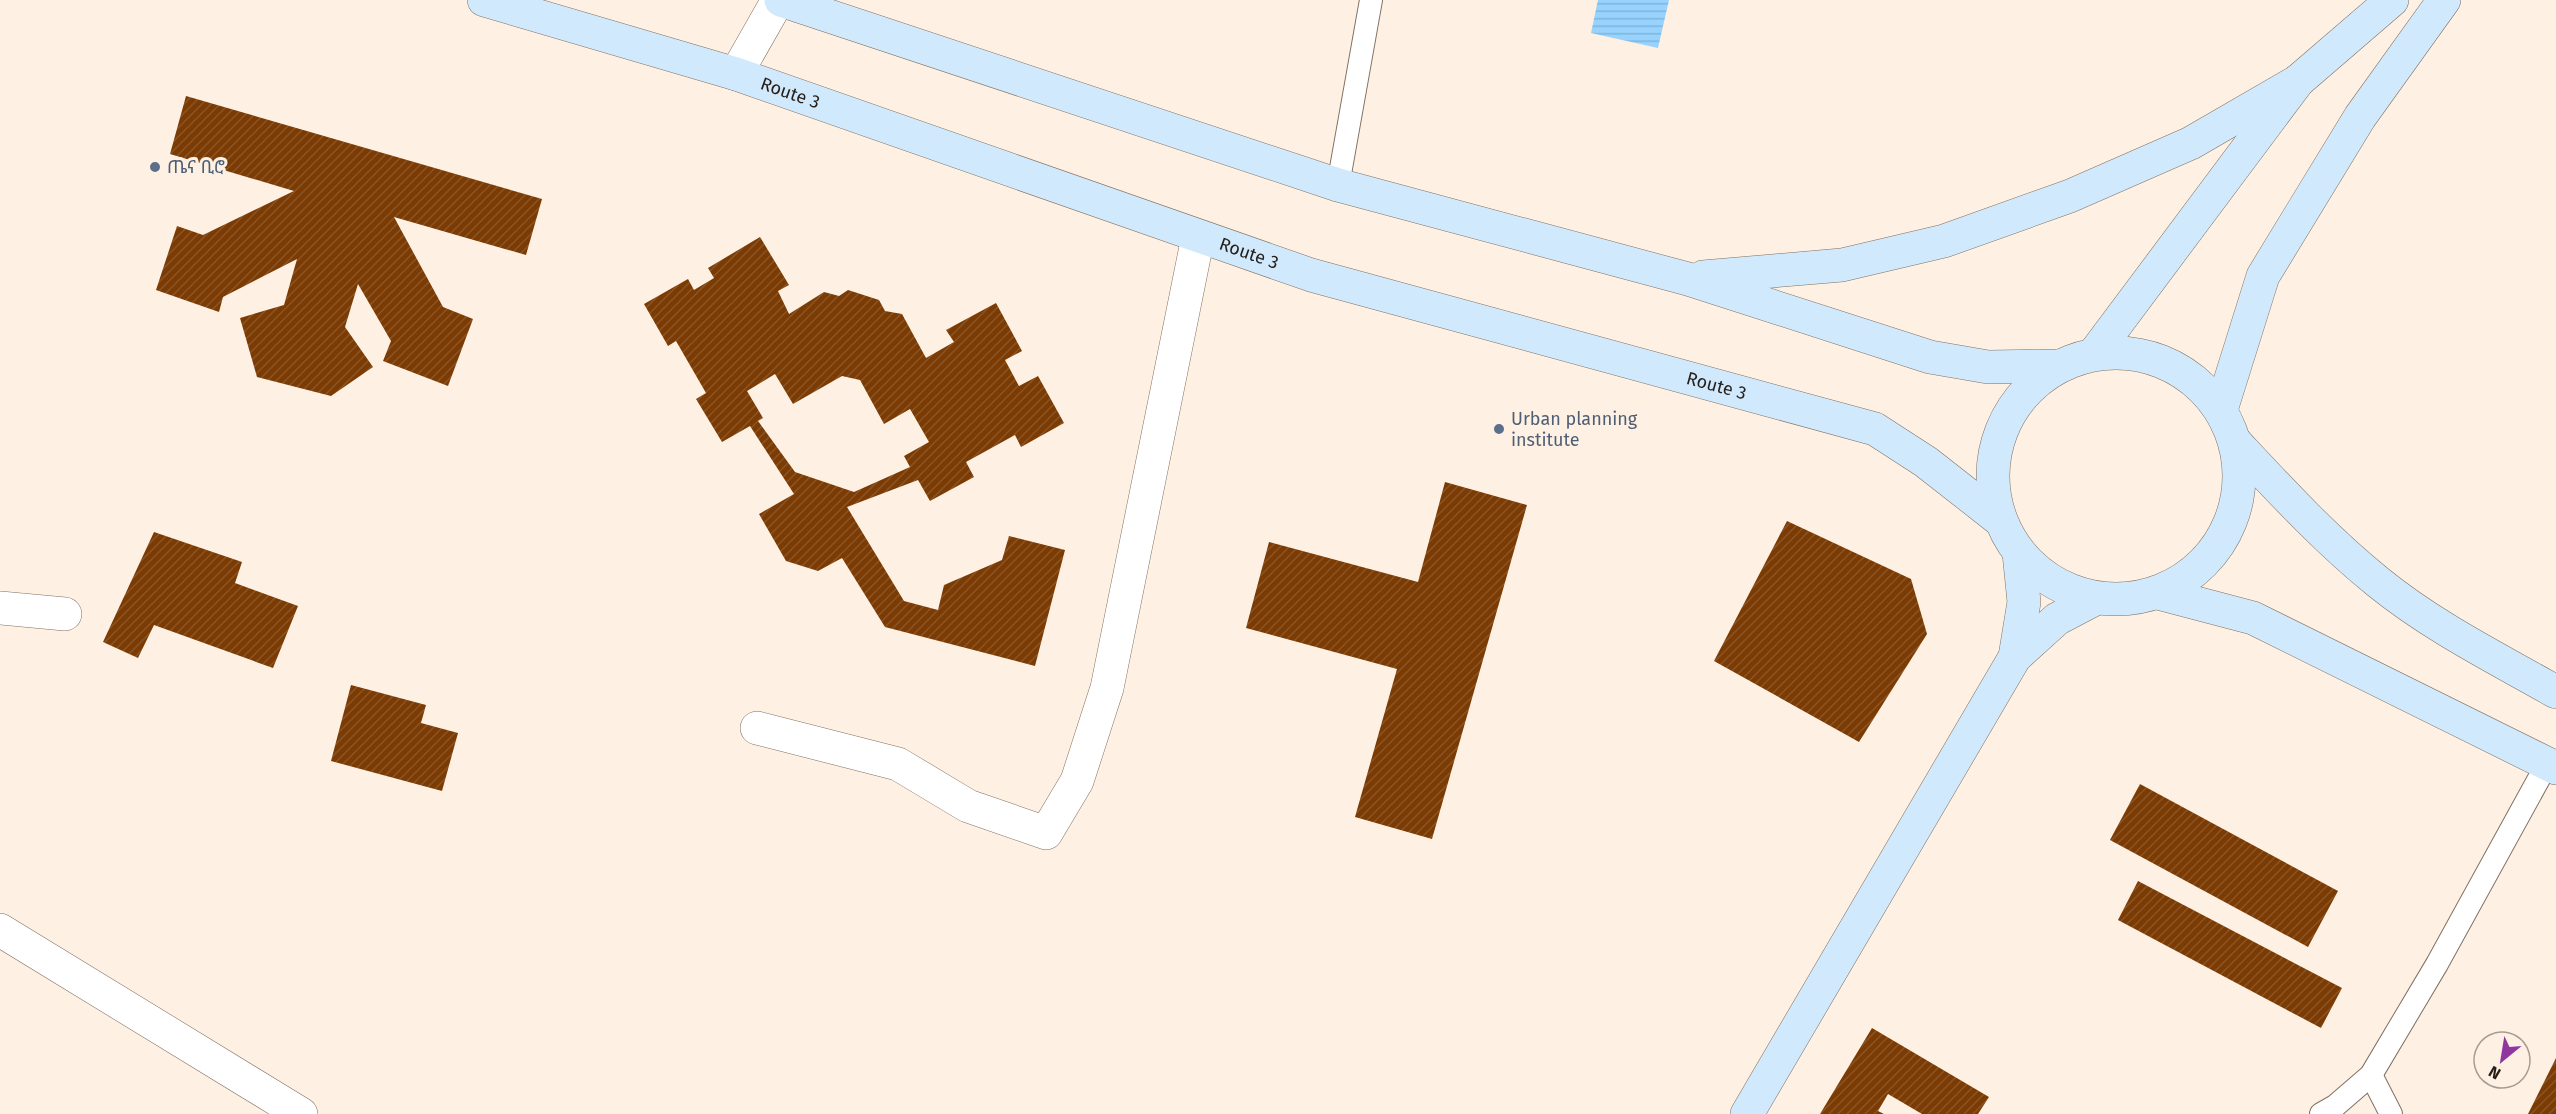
<svg xmlns="http://www.w3.org/2000/svg" width="2556" height="1114" font-family="'Fira Sans','Noto Sans Ethiopic',sans-serif">
	<style>
		.water { fill: url(#water-rules) }
		.building { fill: url(#building-hatch); fill-rule: evenodd }
		.lines { fill: none; stroke-linecap: round; stroke-linejoin: round }
		.lane-casing { stroke: #817163; stroke-width: 24 }
		.street-casing { stroke: #817163; stroke-width: 34 }
		.secondary-casing { stroke: #817163; stroke-width: 34 }
		.lane { stroke: #fff; stroke-width: 22 }
		.street { stroke: #fff; stroke-width: 33 }
		.secondary { stroke: #d0e9fc; stroke-width: 33 }
		.service-dot { fill: #5c6f8a; stroke: #fef0e2; stroke-width: 2 }
		.labels { text-anchor: middle; dominant-baseline: central; stroke-width: 6; stroke-linejoin: round; paint-order: stroke }
		.street-label { font-size: 18px; fill: #261f19; stroke: #fef0e2 }
		.service-label { font-size: 18px; fill: #4e5e75; stroke: #fef0e2; text-anchor: start }
	</style>
	<defs>
		<pattern id="water-rules" width="6" height="5" patternUnits="userSpaceOnUse" patternTransform="scale(1.5)"><rect width="6" height="5" fill="#97d3fe"/><path d="M0 2.5h6" fill="none" stroke="#82b5d9"/></pattern>
		<pattern id="building-hatch" width="6" height="6" patternUnits="userSpaceOnUse" patternTransform="scale(1.5)"><rect width="6" height="6" fill="#7b3b03"/><path d="M-1 1l2-2M0 6l6-6M5 7l2-2" fill="none" stroke="#885528"/></pattern>
	</defs>
	<rect width="100%" height="100%" fill="#fef0e2"/>
	<!-- water -->
	<path class="water" d="M1598,0H1669L1658,48L1591,33Z"/>
	<!-- building -->
	<g class="building">
		<path d="M186,96L542,199L526,255L394,217L443,307L473,319L448,386L383,361L391,341L358,284L345,327L373,367L331,396L257,377L240,318L284,305L297,259L223,297L219,312L156,290L177,226L203,235L294,191L170,154Z"/>
		<path d="M760,237L789,285L778,291L789,314L824,292L839,296L848,290L879,300L885,311L902,314L926,358L954,342L946,330L996,303L1022,351L1005,360L1019,386L1038,376L1064,423L1021,447L1015,435L966,462L974,477L930,501L918,480L847,507L904,601L938,610L944,585L1002,560L1009,536L1065,550L1035,666L885,627L842,558L818,571L786,561L759,514L794,494L750,426L722,442L696,399L706,393L676,341L668,346L644,304L688,279L694,290L714,278L708,268ZM775,374L793,404L842,376L860,380L884,424L910,409L929,442L904,456L910,467L854,492L795,472L758,421L763,418L747,391Z"/>
		<path d="M1445,482L1527,505L1432,839L1355,817L1397,669L1246,628L1269,542L1418,582Z"/>
		<path d="M1787,521L1911,579L1927,634L1859,742L1714,661Z"/>
		<path d="M154,532L242,562L235,583L298,606L273,668L154,625L138,658L103,642Z"/>
		<path d="M351,685L426,705L421,723L458,733L442,791L331,761Z"/>
		<path d="M2140,784L2338,891L2308,947L2110,840Z"/>
		<path d="M2138,881L2342,988L2321,1028L2118,920Z"/>
		<path d="M1872,1028L1989,1097L1978,1114H1922L1888,1094L1878,1111L1884,1114H1820Z"/>
		<path d="M2556,1058V1114H2528Z"/>
	</g>
	<g class="lines">
		<!-- lane casing -->
		<g class="lane-casing">
			<g id="lane">
				<path d="M1338,185L1371,0"/>
				<path d="M2371,1075L2391,1114"/>
				<path d="M2321,1114L2335,1106L2371,1075L2437,964L2547,764"/>
			</g>
		</g>
		<!-- street casing -->
		<g class="street-casing">
			<g id="street">
				<path d="M736,74L778,0"/>
				<path d="M0,608L65,614"/>
				<path d="M757,728L898,764L968,806L1046,833L1077,781L1107,688L1198,237"/>
				<path d="M0,930L301,1114"/>
			</g>
		</g>
		<!-- secondary casing -->
		<g class="secondary-casing">
			<g id="secondary">
				<path id="s1" d="M484,0L736,74L1311,275L1875,429L1926,462L2000,520"/>
				<path d="M781,0L1338,185L1688,279L1930,357L1988,367L2059,366"/>
				<path d="M1703,277L1842,265L1944,241L2070,196L2191,143L2298,81"/>
				<circle cx="2116" cy="476" r="123"/>
				<path d="M2094,354L2298,81L2392,0"/>
				<path d="M2221,410L2263,276L2360,117L2444,0"/>
				<path d="M2235,442C2281,491 2326,540 2378,582C2432,626 2496,658 2556,692"/>
				<path d="M2158,593L2253,618L2556,768"/>
				<path d="M2015,657L2024,602L2019,553"/>
				<path d="M1747,1114L2015,657L2057,619L2097,598"/>
			</g>
		</g>
		<!-- lane -->
		<use href="#lane" class="lane"/>
		<!-- street -->
		<use href="#street" class="street"/>
		<!-- secondary -->
		<use href="#secondary" class="secondary"/>
	</g>
	<!-- markers -->
	<g class="service-dot">
		<circle cx="155" cy="167" r="6"/>
		<circle cx="1499" cy="429" r="6"/>
	</g>
	<g class="labels">
		<!-- street labels -->
		<g class="street-label">
			<text stroke="none"><textPath href="#s1" startOffset="320">Route 3</textPath></text>
			<text stroke="none"><textPath href="#s1" startOffset="806">Route 3</textPath></text>
			<text stroke="none"><textPath href="#s1" startOffset="1292">Route 3</textPath></text>
		</g>
		<!-- service labels -->
		<g class="service-label">
			<text x="167" y="167">ጤና ቢሮ</text>
			<text x="1511" y="419">Urban planning<tspan x="1511" dy="21">institute</tspan></text>
		</g>
	</g>
	<!-- north arrow -->
	<g transform="translate(2502 1060) rotate(210)"><circle r="28" fill="#fef0e2" stroke="#a89c92" stroke-width="1.5"/>
	<path d="M0-4.5L10 22L0 15L-10 22Z" fill="#8f36a1"/>
	<text y="-9" font-size="16" font-weight="bold" text-anchor="middle" fill="#261f19">N</text>
	</g>
</svg>
